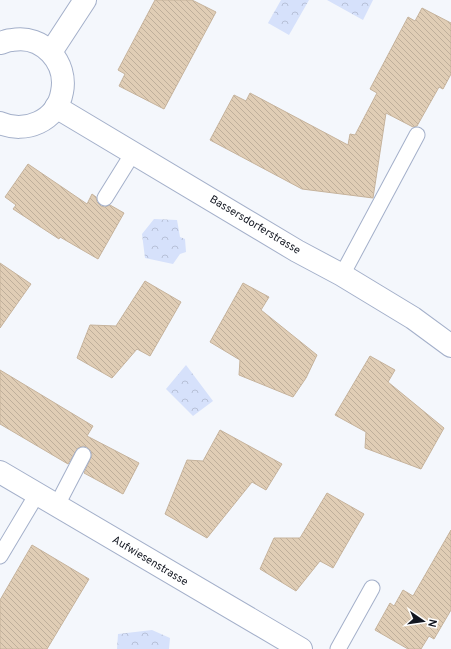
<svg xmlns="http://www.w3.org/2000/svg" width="451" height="649" font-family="Overpass,sans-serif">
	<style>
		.forest { fill: url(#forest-crowns) }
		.building { fill: url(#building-back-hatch); stroke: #c6b39c }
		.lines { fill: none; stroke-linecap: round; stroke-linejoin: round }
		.service-casing { stroke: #a4b0ca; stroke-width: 17 }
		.minor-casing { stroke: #a4b0ca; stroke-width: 24 }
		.tertiary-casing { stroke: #a4b0ca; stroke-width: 24 }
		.service { stroke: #fff; stroke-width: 15 }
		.minor { stroke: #fff; stroke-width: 22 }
		.tertiary { stroke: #fff; stroke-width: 22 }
		.labels { text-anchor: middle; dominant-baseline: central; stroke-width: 3; stroke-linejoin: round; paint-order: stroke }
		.street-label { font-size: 11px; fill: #121620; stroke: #fff }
	</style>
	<defs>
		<pattern id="forest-crowns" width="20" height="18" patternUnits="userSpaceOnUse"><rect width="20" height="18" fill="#d6e1fb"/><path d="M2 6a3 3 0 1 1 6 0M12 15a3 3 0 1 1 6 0" fill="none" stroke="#b7c0d7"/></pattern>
		<pattern id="building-back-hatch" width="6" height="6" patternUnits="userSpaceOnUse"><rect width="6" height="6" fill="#e0cdb5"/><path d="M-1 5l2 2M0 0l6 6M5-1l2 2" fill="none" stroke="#bfaf9b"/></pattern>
	</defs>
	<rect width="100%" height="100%" fill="#f4f7fc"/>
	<!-- forest -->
	<g class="forest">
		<path d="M281,0H309L289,35L268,23Z"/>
		<path d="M327,0H373L363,20Z"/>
		<path d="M154,219L177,220L180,237L185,239L186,252L180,254L173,264L145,258L142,234Z"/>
		<path d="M186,365L213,401L193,416L166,389Z"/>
		<path d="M152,630L170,638L169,649H117L118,634Z"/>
	</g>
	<!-- building -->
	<g class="building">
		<path d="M155,0H192L216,12L164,109L119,86L125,74L118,70Z"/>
		<path d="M422,8L451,23V74L443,89L439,87L417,126L413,127L386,113L373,198L302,189L210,140L234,95L246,101L250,93L348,145L350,134L355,135L377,93L370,89L408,17L415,21Z"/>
		<path d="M28,164L87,204L92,194L96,197L97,202L101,206L105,207L110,205L124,213L98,259L60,237L59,239L13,209L16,205L5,197Z"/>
		<path d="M0,263L31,284L0,328Z"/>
		<path d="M145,281L181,302L150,356L137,349L112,378L77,358L90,325L116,326Z"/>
		<path d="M243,283L269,297L261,310L317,355L306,378L293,397L239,375L240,360L210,342Z"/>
		<path d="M370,356L395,370L388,382L444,428L421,469L365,448L366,432L335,415Z"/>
		<path d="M0,370L93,426L87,436L139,463L123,494L84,473L92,455L91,451L87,447L83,446L78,448L68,464L0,424Z"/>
		<path d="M220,430L282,464L266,490L252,482L207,538L165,514L187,460L203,461Z"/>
		<path d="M327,493L364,514L333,568L320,561L296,591L260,569L274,538H300Z"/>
		<path d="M451,530V610L434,639L429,636L421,649H408L375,630L390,603L394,606L403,590L413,596Z"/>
		<path d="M32,545L89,579L47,649H0V600Z"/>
	</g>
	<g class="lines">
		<!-- service casing -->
		<g class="service-casing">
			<g id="service">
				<path d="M105,198L133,153"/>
				<path d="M342,275L417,135"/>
				<path d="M57,505L83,455"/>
				<path d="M0,556L37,494"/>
				<path d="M338,649L372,588"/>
			</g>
		</g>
		<!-- minor casing -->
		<g class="minor-casing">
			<path id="minor" d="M0,472L301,649"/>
		</g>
		<!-- tertiary casing -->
		<g class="tertiary-casing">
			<g id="tertiary">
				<path d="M0,43C4,42 8,40 12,40C43,34 68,63 62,92C57,121 25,134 0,123"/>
				<path d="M51,52L85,0"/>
				<path d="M56,107L297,251L342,275L413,318L451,346"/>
			</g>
		</g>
		<!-- service -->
		<use href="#service" class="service"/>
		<!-- minor -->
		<use href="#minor" class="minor"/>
		<!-- tertiary -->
		<use href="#tertiary" class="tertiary"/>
	</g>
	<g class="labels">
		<!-- street labels -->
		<g class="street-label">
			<text transform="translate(255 225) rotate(31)">Bassersdorferstrasse</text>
			<text transform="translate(150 561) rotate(31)">Aufwiesenstrasse</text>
		</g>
	</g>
	<!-- north arrow -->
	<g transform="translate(423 621) rotate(103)" stroke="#ffffff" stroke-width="3" paint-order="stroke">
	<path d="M0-3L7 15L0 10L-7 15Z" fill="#121620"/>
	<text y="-6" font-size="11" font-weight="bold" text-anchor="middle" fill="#121620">N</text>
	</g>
</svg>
